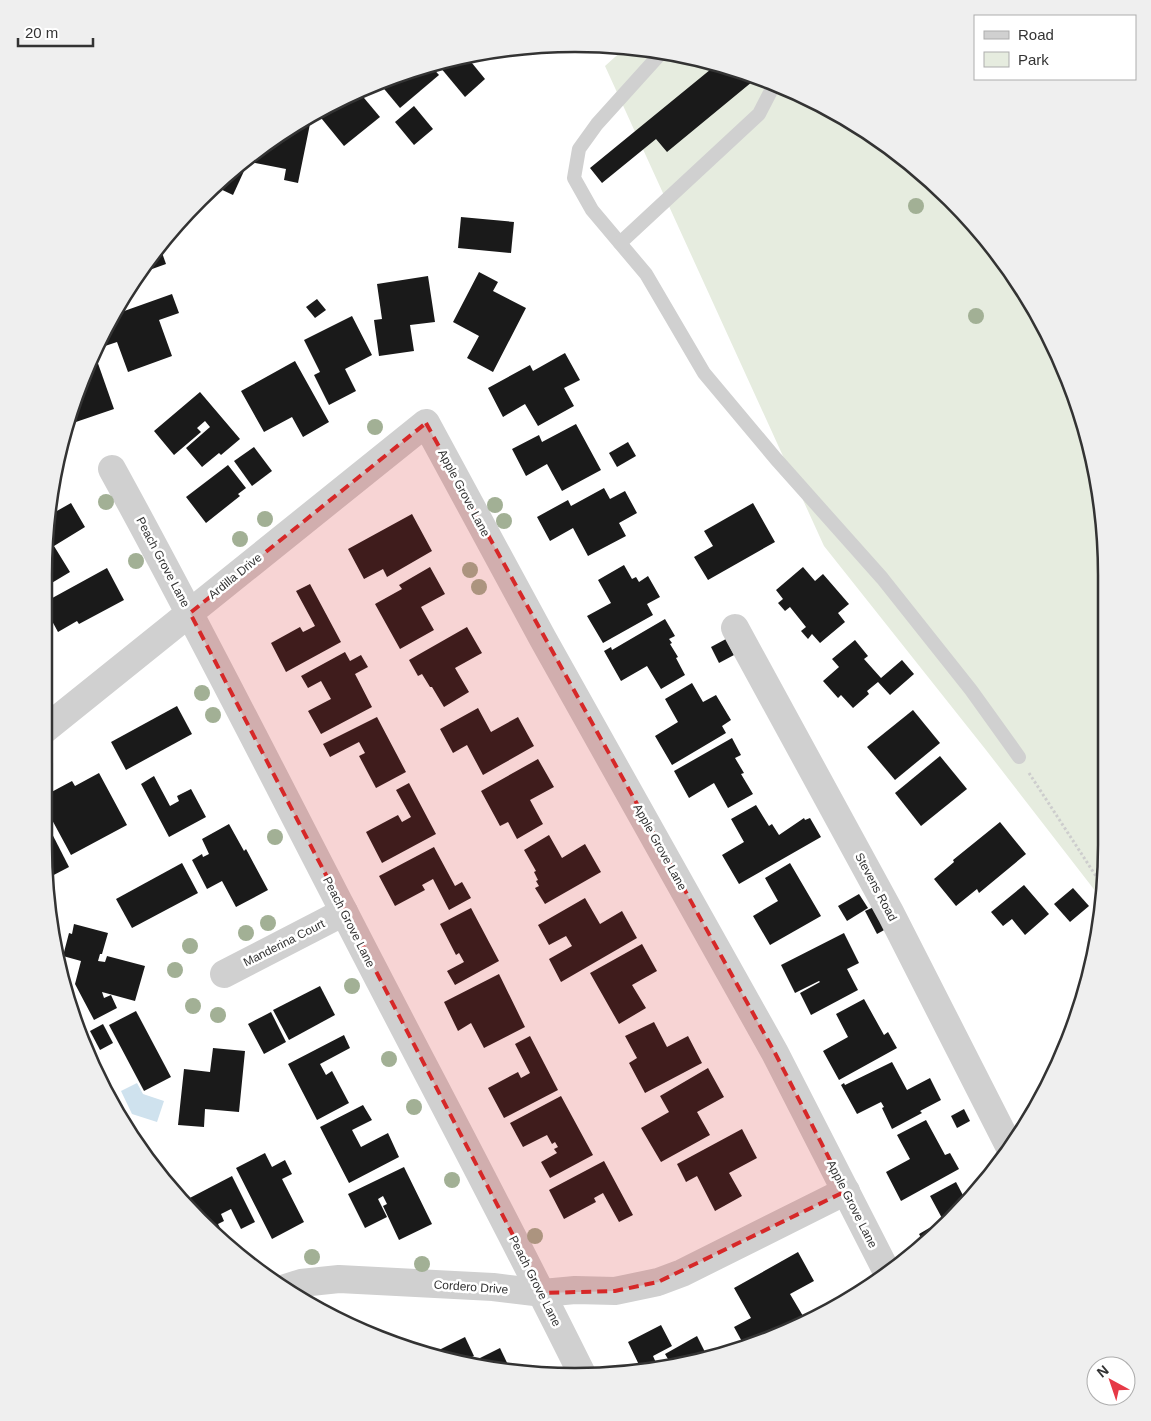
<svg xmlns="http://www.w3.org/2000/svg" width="1151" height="1421" font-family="Helvetica,sans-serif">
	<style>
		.green { fill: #e6ecdf }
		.water { fill: #cfe2ee }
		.building { fill: #1a1a1a }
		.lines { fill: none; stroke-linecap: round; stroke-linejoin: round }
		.path { stroke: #cdcdcd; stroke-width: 3; stroke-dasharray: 2.5 2.5; stroke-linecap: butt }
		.lane { stroke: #d0d0d0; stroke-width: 14 }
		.street { stroke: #d0d0d0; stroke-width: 28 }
		.tree { fill: #a2b095 }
		.marked { fill: #d62828; fill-opacity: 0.2; stroke: #d62828; stroke-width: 4; stroke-dasharray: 10 6; stroke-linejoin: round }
		.labels { text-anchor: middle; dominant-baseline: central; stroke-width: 5; stroke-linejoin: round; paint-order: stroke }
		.street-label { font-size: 12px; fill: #333; stroke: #fff }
		.rim { fill: none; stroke: #333; stroke-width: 2.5 }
	</style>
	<rect width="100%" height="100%" fill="#fff"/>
	<!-- green -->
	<path class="green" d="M625,48H645L746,72L841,115L926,176L997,252L1052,340L1089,438L1106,541V880L1103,901L986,750L824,546L605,66Z"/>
	<!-- water -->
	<path class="water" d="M137,1083L143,1094L164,1101L157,1122L132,1114L121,1091Z"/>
	<!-- building -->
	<g class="building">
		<path d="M467,57L485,79L465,97L440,67L448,60Z"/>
		<path d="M430,65L439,75L400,108L380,84Z"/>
		<path d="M716,65L746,72L758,77L667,152L656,139L602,183L590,168Z"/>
		<path d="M359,92L380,117L344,146L317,113L340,99Z"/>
		<path d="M414,106L433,129L414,145L395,122Z"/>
		<path d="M308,119H311L298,183L284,180L286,169L245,161L252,153Z"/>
		<path d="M237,168L244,171L233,195L216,187Z"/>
		<path d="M461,217L514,222L511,253L458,248Z"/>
		<path d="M160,247L166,264L141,273Z"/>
		<path d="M479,272L498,282L493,291L526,308L493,372L467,358L479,336L453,322Z"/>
		<path d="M428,276L435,322L410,325L414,351L379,356L374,320L382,319L377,284Z"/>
		<path d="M172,294L179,313L159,320L172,356L128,372L117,342L96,349L113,315Z"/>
		<path d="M317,299L326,310L315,318L306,307Z"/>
		<path d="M352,316L372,355L345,369L356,391L329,405L314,375L320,372L304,340Z"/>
		<path d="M94,352L114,409L70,424L69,422L84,372Z"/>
		<path d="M565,353L580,380L564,388L574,406L538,426L525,404L503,417L488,388L530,365L533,371Z"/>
		<path d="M295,361L329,422L303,437L292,417L264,432L241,391Z"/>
		<path d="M200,392L240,439L221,455L219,453L202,467L186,448L210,427L205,421L197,428L201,432L174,455L154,431Z"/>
		<path d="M576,424L601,470L562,491L547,464L526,476L512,449L539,435L542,442Z"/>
		<path d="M628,442L636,456L617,467L609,453Z"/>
		<path d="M254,447L272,471L252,486L234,461Z"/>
		<path d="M228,465L246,488L238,494L240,496L206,523L186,497Z"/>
		<path d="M604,488L610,499L625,491L637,513L619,523L626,536L588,556L573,528L550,541L537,517L568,500L571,506Z"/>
		<path d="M71,503L85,527L54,546L70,572L45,587V540L48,516Z"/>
		<path d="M753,503L775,542L708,580L694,557L713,546L704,531Z"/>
		<path d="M412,514L432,551L387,577L383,569L364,579L348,549Z"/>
		<path d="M624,565L632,579L636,577L639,582L648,576L660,597L647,604L653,615L603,643L587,616L611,603L598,580Z"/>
		<path d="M430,567L445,594L421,607L434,630L400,649L375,604L402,589L399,585Z"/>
		<path d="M803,567L815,581L823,574L849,604L838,613L845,622L820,643L812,634L808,639L801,631L806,627L790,607L785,611L778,603L783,599L776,590Z"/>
		<path d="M107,568L124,600L79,624L77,621L58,632L45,608V602Z"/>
		<path d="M310,584L341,642L286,672L271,643L300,627L303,632L315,626L296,591Z"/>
		<path d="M665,619L675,636L669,639L672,643L670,644L678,657L676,658L685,675L661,689L647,666L621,681L604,651L611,647L612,650Z"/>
		<path d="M467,627L482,653L455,668L469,692L444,707L432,687H430L422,674L418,676L409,660Z"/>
		<path d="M726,639L734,655L719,663L711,647Z"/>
		<path d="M855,640L868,656L864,659L881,678L902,660L914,674L890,695L878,682L867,691L869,694L853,708L841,695L838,698L823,681L839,667L832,659Z"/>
		<path d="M345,652L350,661L361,655L368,667L355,674L372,707L321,734L308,711L331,699L321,681L308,688L301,676Z"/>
		<path d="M692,683L703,702L716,695L731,720L722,726L726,733L672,765L655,736L678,722L665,699Z"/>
		<path d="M177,706L192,734L126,770L111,742Z"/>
		<path d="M478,708L491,732L518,717L534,746L483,775L467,745L453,753L440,729Z"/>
		<path d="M913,710L940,743L895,780L867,747Z"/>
		<path d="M377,717L406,772L376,788L359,756L365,753L359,742L330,757L323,744Z"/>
		<path d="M732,738L741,755L735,758L744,773L741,774L753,794L728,808L714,783L689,798L674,771Z"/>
		<path d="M940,756L967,789L921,826L895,793Z"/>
		<path d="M538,759L554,787L530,800L543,824L517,839L508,822L500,826L481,791Z"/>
		<path d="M99,773L127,825L71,855L44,805V796L72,781L75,786Z"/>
		<path d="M154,776L170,806L179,801L177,796L191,789L206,817L169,837L141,784Z"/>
		<path d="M409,783L436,834L382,863L366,832L398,815L402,822L411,817L396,790Z"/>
		<path d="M756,805L769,826L772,824L779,835L804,818L805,820L810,818L821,837L739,884L722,855L744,842L731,819Z"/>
		<path d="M44,818L69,867L48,878L44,846Z"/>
		<path d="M1000,822L1026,854L979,893L977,889L956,906L934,879L954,862L953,860Z"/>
		<path d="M229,824L244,851L246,849L268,890L236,907L222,881L207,889L192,860L202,854L203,857L209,854L202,839Z"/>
		<path d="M549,835L562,858L585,844L601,872L545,904L535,888L539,886L536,881L538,880L534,872L536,871L524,850Z"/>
		<path d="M434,847L455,886L462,882L471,898L449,910L433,879L422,885L425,890L395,906L379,876Z"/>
		<path d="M182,863L198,893L132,928L116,899Z"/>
		<path d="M790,863L821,916L770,945L753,916L778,901L765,878Z"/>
		<path d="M1024,885L1049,914L1025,935L1012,919L1003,926L991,912Z"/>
		<path d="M1073,888L1089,906L1070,922L1054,904Z"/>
		<path d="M859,894L868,908L847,921L838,906Z"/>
		<path d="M585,898L600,924L622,911L637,938L561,982L549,959L572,946L566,936L549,945L538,925Z"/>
		<path d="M874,907L886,929L877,934L865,911Z"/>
		<path d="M471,908L499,961L455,985L447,971L464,962L459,953L456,955L440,924Z"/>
		<path d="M74,924L108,933L102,954H100L98,961L105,962L107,956L145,966L135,1001L102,992L104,998L111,995L117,1008L94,1020L75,984L81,961L63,956L69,933L72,934Z"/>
		<path d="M844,933L859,963L847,969L858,990L811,1015L800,993L820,982L819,981L795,993L781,965Z"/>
		<path d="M642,944L657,971L632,985L646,1008L619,1024L590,973Z"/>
		<path d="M499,974L525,1027L484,1048L471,1023L458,1031L444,1002Z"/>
		<path d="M320,986L335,1015L289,1040L273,1010Z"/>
		<path d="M864,999L884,1035L888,1032L897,1048L839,1080L823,1051L848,1037L836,1014Z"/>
		<path d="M136,1011L171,1077L144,1091L109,1025Z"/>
		<path d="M271,1012L286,1042L264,1054L248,1024Z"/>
		<path d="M654,1022L667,1047L688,1036L702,1063L645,1093L629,1063L637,1058L625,1036Z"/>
		<path d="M103,1024L113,1043L100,1050L90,1031Z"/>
		<path d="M344,1035L350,1048L320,1064L326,1075L332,1071L349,1103L317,1120L288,1064Z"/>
		<path d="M530,1036L558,1090L504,1118L488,1088L518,1072L521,1078L530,1073L515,1044Z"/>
		<path d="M213,1048L245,1051L239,1112L205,1109L204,1127L178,1125L184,1069L210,1072Z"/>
		<path d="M892,1062L907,1090L930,1078L941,1100L920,1111L922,1113L892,1129L882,1108L884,1107L881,1102L857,1114L841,1085L844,1083L845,1085Z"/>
		<path d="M708,1068L724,1097L697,1112L710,1135L661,1162L641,1128L669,1112L660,1096Z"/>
		<path d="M561,1096L593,1155L550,1178L541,1162L557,1153L554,1149L558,1147L555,1142L552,1144L547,1135L523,1147L510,1123Z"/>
		<path d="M363,1105L372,1120L352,1130L361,1147L388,1133L399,1157L349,1183L320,1127Z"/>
		<path d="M964,1109L970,1121L957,1128L951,1116Z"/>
		<path d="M926,1120L945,1155L950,1153L959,1169L901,1201L886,1172L910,1159L897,1135Z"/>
		<path d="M742,1129L757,1158L729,1173L742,1196L715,1211L697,1176L686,1182L677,1164Z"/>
		<path d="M265,1153L272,1167L285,1160L292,1174L282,1179L304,1222L272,1239L236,1168Z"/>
		<path d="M604,1161L633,1215L619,1222L603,1193L594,1198L596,1202L564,1219L549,1190Z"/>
		<path d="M404,1167L432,1224L399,1240L383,1206L387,1204L383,1196L378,1199L387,1217L365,1228L348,1194Z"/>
		<path d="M232,1176L255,1222L241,1229L231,1209L221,1214L224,1221L218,1224L228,1243L199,1221L184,1201Z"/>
		<path d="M956,1182L966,1201L924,1243L919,1234L943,1220L930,1196Z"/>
		<path d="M798,1252L814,1281L790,1294L803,1316L745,1347L734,1327L751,1318L734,1288Z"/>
		<path d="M661,1325L672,1346L653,1356L657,1365L668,1359L665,1354L697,1336L709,1360L641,1369L628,1342Z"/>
		<path d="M465,1337L474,1356L462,1362L436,1358L433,1353Z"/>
		<path d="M500,1348L510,1369L470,1363Z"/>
	</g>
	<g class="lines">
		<!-- path -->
		<path class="path" d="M1029,773L1105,890"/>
		<!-- lane -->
		<g class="lane">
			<path d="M662,52L597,124L579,149L574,178L592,210L646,274L704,373L776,459L882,578L971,690L1019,757"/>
			<path d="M620,243L759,114L774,85"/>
		</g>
		<!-- street -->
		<g class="street">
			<path d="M112,469C192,614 267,763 343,910C423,1066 506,1220 583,1376"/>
			<path d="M735,628L891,914L1010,1148"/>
			<path d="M44,730L426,423L543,639L775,1053L888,1274"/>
			<path d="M224,974L344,912"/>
			<path d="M285,1288L301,1283L339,1279L493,1287L543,1293L575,1290L615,1291L658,1282L682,1273L846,1191"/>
		</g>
	</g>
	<!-- trees -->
	<g class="tree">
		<circle cx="916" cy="206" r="8"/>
		<circle cx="976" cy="316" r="8"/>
		<circle cx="375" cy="427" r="8"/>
		<circle cx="106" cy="502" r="8"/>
		<circle cx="495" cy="505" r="8"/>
		<circle cx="265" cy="519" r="8"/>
		<circle cx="504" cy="521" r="8"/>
		<circle cx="240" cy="539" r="8"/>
		<circle cx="136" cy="561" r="8"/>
		<circle cx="470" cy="570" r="8"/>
		<circle cx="479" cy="587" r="8"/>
		<circle cx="202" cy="693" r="8"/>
		<circle cx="213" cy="715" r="8"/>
		<circle cx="275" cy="837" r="8"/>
		<circle cx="268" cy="923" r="8"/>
		<circle cx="246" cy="933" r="8"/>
		<circle cx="190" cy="946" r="8"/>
		<circle cx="175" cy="970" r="8"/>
		<circle cx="352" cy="986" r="8"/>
		<circle cx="193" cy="1006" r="8"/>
		<circle cx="218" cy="1015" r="8"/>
		<circle cx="389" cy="1059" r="8"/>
		<circle cx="414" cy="1107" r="8"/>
		<circle cx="452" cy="1180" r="8"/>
		<circle cx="535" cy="1236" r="8"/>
		<circle cx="312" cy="1257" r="8"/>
		<circle cx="422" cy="1264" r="8"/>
	</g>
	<!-- marked area -->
	<path class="marked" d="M426,423L775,1053L846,1191L658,1282L615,1291L543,1293L190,613Z"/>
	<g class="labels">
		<!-- street labels -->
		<g class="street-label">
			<text transform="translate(464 493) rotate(62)">Apple Grove Lane</text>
			<text transform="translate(163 562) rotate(62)">Peach Grove Lane</text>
			<text transform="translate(235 576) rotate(-39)">Ardilla Drive</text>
			<text transform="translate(660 847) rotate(61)">Apple Grove Lane</text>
			<text transform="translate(876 887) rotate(62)">Stevens Road</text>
			<text transform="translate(349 922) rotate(63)">Peach Grove Lane</text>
			<text transform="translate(284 943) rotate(-27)">Manderina Court</text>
			<text transform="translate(852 1204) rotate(63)">Apple Grove Lane</text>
			<text transform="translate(535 1281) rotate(63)">Peach Grove Lane</text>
			<text transform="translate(471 1287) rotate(4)">Cordero Drive</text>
		</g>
	</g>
	<!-- crop -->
	<path d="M0 0H1151V1421H0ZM575 52H575A523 523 0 0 1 1098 575V845A523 523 0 0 1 575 1368H575A523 523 0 0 1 52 845V575A523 523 0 0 1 575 52Z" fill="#efefef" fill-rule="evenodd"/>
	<path class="rim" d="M575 52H575A523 523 0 0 1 1098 575V845A523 523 0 0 1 575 1368H575A523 523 0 0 1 52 845V575A523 523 0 0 1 575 52Z"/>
	<!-- legend -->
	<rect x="974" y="15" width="162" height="65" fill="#ffffff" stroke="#adadad"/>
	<rect x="984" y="31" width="25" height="8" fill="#d0d0d0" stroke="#adadad"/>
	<text x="1018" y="40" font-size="15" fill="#333333">Road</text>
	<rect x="984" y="52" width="25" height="15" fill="#e6ecdf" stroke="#adadad"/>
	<text x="1018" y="65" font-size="15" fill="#333333">Park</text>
	<!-- north arrow -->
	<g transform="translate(1111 1381) rotate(320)"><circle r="24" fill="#ffffff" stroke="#adadad"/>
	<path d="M0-4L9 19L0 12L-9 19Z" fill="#e63946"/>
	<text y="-8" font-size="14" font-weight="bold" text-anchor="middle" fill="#333333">N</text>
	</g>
	<!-- scale -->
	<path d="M18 38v8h75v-8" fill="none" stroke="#333333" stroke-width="2.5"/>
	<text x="25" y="38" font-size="15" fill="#333333" stroke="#ffffff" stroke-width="4" paint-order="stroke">20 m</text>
</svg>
